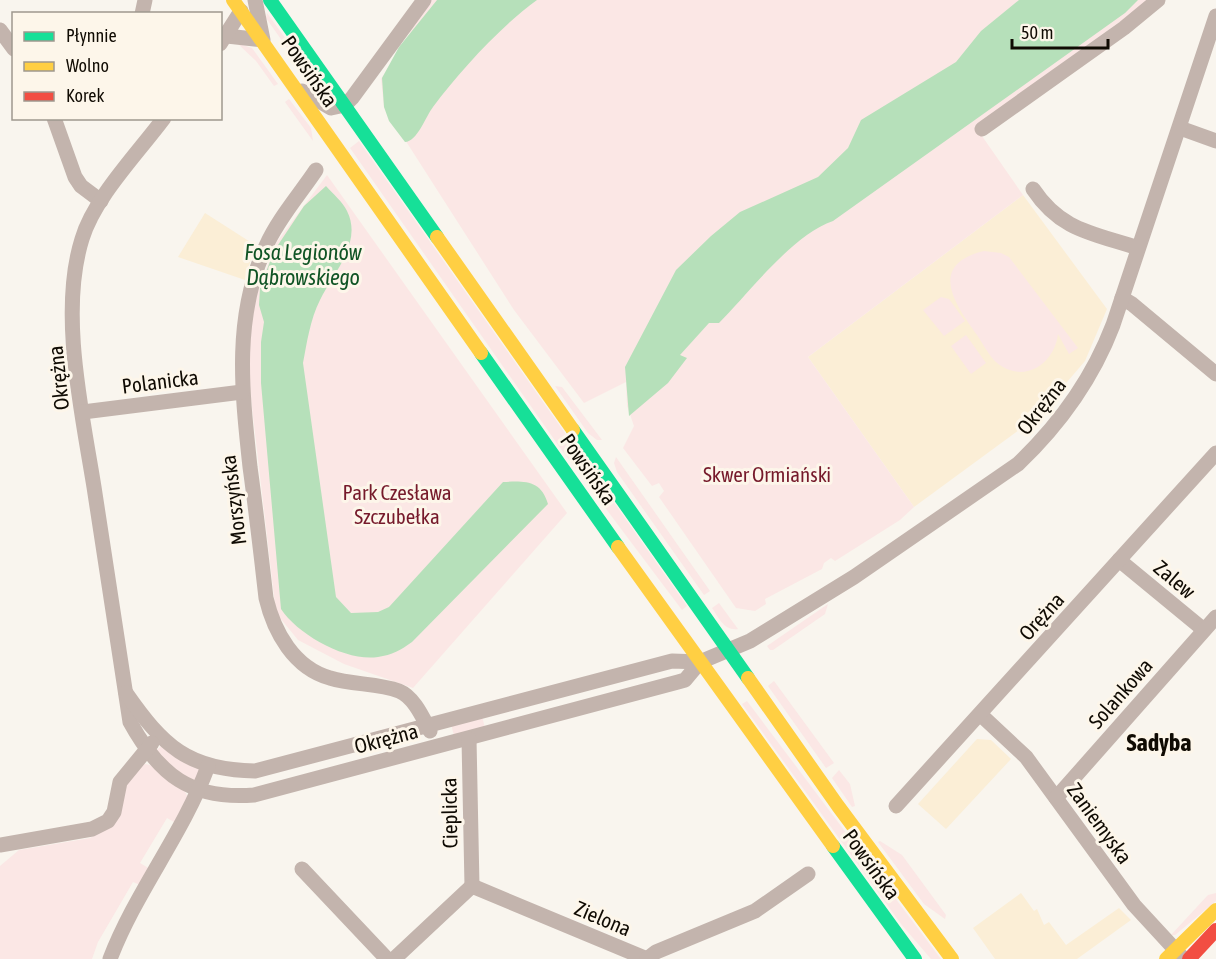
<svg xmlns="http://www.w3.org/2000/svg" width="1216" height="959" font-family="'Asap Condensed',sans-serif">
	<style>
		.built { fill: #fbeed6 }
		.green { fill: #fbe7e5 }
		.water { fill: #b6e0ba }
		.lines { fill: none; stroke-linecap: round; stroke-linejoin: round }
		.street { stroke: #c3b4ad; stroke-width: 15 }
		.fast { stroke: #16e098; stroke-width: 14 }
		.slow { stroke: #ffcf43; stroke-width: 14 }
		.jam { stroke: #f24e42; stroke-width: 14 }
		.labels { text-anchor: middle; dominant-baseline: central; stroke-width: 6; stroke-linejoin: round; paint-order: stroke }
		.street-label { font-size: 21px; fill: #100b03; stroke: #fdf6ea }
		.park-label { font-size: 21px; fill: #761a2b; stroke: #fdf6ea }
		.water-label { font-size: 22px; font-style: italic; fill: #105425; stroke: #fdf6ea }
		.quarter-label { font-size: 24px; font-weight: bold; fill: #100b03; stroke: #fdf6ea }
	</style>
	<rect width="100%" height="100%" fill="#f9f5ee"/>
	<!-- built -->
	<g class="built">
		<path d="M1023,195L1107,309L1085,361L1038,416L914,507L808,357Z"/>
		<path d="M205,213L255,245L245,280L178,257Z"/>
		<path d="M977,739L991,740L1011,759L946,829L918,804Z"/>
		<path d="M1021,893L1034,911L1037,909L1044,925L1049,922L1066,945L1119,908L1131,920L1077,959H995L973,928Z"/>
	</g>
	<!-- green -->
	<g class="green">
		<path d="M430,0H1150L975,126L1023,195L808,357L914,507L900,520L835,561L831,558L824,563L822,569L765,599L766,604L755,611L736,608L659,497L664,491L659,483L652,486L623,448L634,426L627,406L626,382L584,403L514,310L384,107L381,79L410,33L406,29Z"/>
		<path d="M267,13L327,96L324,100L266,18Z"/>
		<path d="M237,43L252,48L278,84L274,86L256,61Z"/>
		<path d="M289,99L311,128L313,141L285,102Z"/>
		<path d="M359,141L687,606L682,610L558,445L350,148Z"/>
		<path d="M327,175L567,513L413,688L344,664L298,640L276,613L246,356L250,313L276,243Z"/>
		<path d="M984,251L1001,253L1009,257L1078,348L1069,354L1058,334C1055,360 1030,382 1003,367C991,361 984,345 977,335C955,304 927,265 984,251Z"/>
		<path d="M941,297L949,299L965,321L944,336L923,310Z"/>
		<path d="M966,335L986,363L971,374L951,346Z"/>
		<path d="M555,386L562,387L602,440H597L588,433Z"/>
		<path d="M616,457L710,591L704,595L617,472L614,463Z"/>
		<path d="M719,603L738,629C724,631 719,618 712,608Z"/>
		<path d="M828,604L825,614L773,650H770L767,646Z"/>
		<path d="M774,681L834,763L826,768L768,686Z"/>
		<path d="M747,701L941,959H931L901,924L742,704Z"/>
		<path d="M482,716L485,728L454,736L451,724Z"/>
		<path d="M161,746L197,766L199,770L195,781L179,774L156,751Z"/>
		<path d="M144,764C157,764 187,787 188,799L174,822L167,818L140,863L150,869L140,885L133,882L98,942L92,959H0V866L19,850L90,838L98,833L126,783Z"/>
		<path d="M839,770L850,784L855,806L852,807L832,778Z"/>
		<path d="M880,841L902,855L946,915L945,919L924,904L878,842Z"/>
		<path d="M1216,893V901L1175,935H1171L1208,895Z"/>
	</g>
	<!-- water -->
	<g class="water">
		<path d="M437,0H537C502,25 459,72 433,107C426,116 417,142 405,142L389,121L384,107L382,78L399,47Z"/>
		<path d="M1019,0H1138L1125,13L833,221C792,235 750,292 719,323H709L680,355L687,358L668,383L629,416L625,367L676,270L711,236L740,212L818,177L848,148L861,120L956,62L981,31Z"/>
		<path d="M326,186C333,194 343,202 347,211C363,243 333,273 320,300C310,320 307,342 303,363L336,597L351,613L378,612L389,607L503,482C525,481 541,480 548,504L412,642C401,650 392,655 378,657C347,662 298,635 281,609L261,383V342L264,322L259,305L260,288L274,251L304,206Z"/>
	</g>
	<g class="lines">
		<!-- street -->
		<g class="street">
			<path d="M142,14L145,0"/>
			<path d="M0,30L14,49"/>
			<path d="M227,36L263,40L255,0"/>
			<path d="M220,44L241,11"/>
			<path d="M302,91L331,108L345,105L352,98L424,0"/>
			<path d="M54,118L75,177L81,186L101,201"/>
			<path d="M164,118C138,153 94,198 82,239C59,312 82,412 94,487C106,565 118,643 130,722C159,775 191,800 254,795L678,682L685,680L700,662"/>
			<path d="M1180,128L1216,141"/>
			<path d="M982,129L1124,28L1158,0"/>
			<path d="M316,170C300,194 278,219 266,246C233,317 242,392 250,467C256,510 261,554 266,598C274,632 294,668 330,678C352,685 378,683 399,691C414,697 423,718 430,731"/>
			<path d="M1033,189C1061,231 1093,233 1138,248"/>
			<path d="M1122,298L1132,304L1216,374"/>
			<path d="M83,412L242,392"/>
			<path d="M1119,560L1204,630"/>
			<path d="M126,693C163,746 188,770 255,771L672,661L700,662L750,641L854,577L1018,464C1060,424 1092,380 1113,325L1216,16"/>
			<path d="M981,715L1026,757L1134,905L1181,956"/>
			<path d="M469,739L472,886"/>
			<path d="M1056,798L1216,617"/>
			<path d="M896,806L1216,453"/>
			<path d="M0,845L92,829L108,821L114,812L120,782L152,743"/>
			<path d="M302,869L387,959"/>
			<path d="M110,959C136,891 183,834 208,766"/>
			<path d="M394,959L472,886L647,959"/>
			<path d="M647,959L656,952L755,911L808,874"/>
		</g>
		<!-- fast -->
		<g class="fast">
			<path d="M270,0L437,237"/>
			<path d="M481,353L618,547"/>
			<path d="M573,430L748,678"/>
			<path d="M833,846L915,959"/>
		</g>
		<!-- slow -->
		<g class="slow">
			<path d="M233,0L481,353"/>
			<path d="M437,237L573,430"/>
			<path d="M618,547L833,846"/>
			<path d="M748,678L838,806L952,959"/>
			<path d="M1166,959L1216,910"/>
		</g>
		<!-- jam -->
		<path class="jam" d="M1189,959L1216,930"/>
	</g>
	<g class="labels">
		<!-- street labels -->
		<g class="street-label">
			<text transform="translate(310 71) rotate(55)">Powsińska</text>
			<text transform="translate(58 378) rotate(-96)">Okrężna</text>
			<text transform="translate(160 381) rotate(-7)">Polanicka</text>
			<text transform="translate(1041 406) rotate(-52)">Okrężna</text>
			<text transform="translate(589 469) rotate(55)">Powsińska</text>
			<text transform="translate(233 500) rotate(-97)">Morszyńska</text>
			<text transform="translate(1175 579) rotate(40)">Zalew</text>
			<text transform="translate(1041 616) rotate(-48)">Orężna</text>
			<text transform="translate(1120 693) rotate(-49)">Solankowa</text>
			<text transform="translate(386 738) rotate(-15)">Okrężna</text>
			<text transform="translate(449 813) rotate(-91)">Cieplicka</text>
			<text transform="translate(1100 823) rotate(54)">Zaniemyska</text>
			<text transform="translate(872 864) rotate(54)">Powsińska</text>
			<text transform="translate(603 918) rotate(23)">Zielona</text>
		</g>
		<!-- park labels -->
		<g class="park-label">
			<text x="767" y="474">Skwer Ormiański</text>
			<text x="397" y="492">Park Czesława<tspan x="397" dy="24">Szczubełka</tspan></text>
		</g>
		<!-- water labels -->
		<g class="water-label">
			<text x="303" y="252">Fosa Legionów<tspan x="303" dy="25">Dąbrowskiego</tspan></text>
		</g>
		<!-- quarter labels -->
		<g class="quarter-label">
			<text x="1159" y="742">Sadyba</text>
		</g>
	</g>
	<!-- legend -->
	<rect x="12" y="12" width="210" height="108" fill="#fdf6ea" stroke="#9e988e" stroke-width="1.5"/>
	<rect x="24" y="32" width="30" height="9" fill="#16e098" stroke="#9e988e" stroke-width="1.5"/>
	<text x="66" y="42" font-size="18" fill="#100b03">Płynnie</text>
	<rect x="24" y="62" width="30" height="9" fill="#ffcf43" stroke="#9e988e" stroke-width="1.5"/>
	<text x="66" y="72" font-size="18" fill="#100b03">Wolno</text>
	<rect x="24" y="92" width="30" height="9" fill="#f24e42" stroke="#9e988e" stroke-width="1.5"/>
	<text x="66" y="102" font-size="18" fill="#100b03">Korek</text>
	<!-- scale -->
	<path d="M1012 39v9h96v-9" fill="none" stroke="#100b03" stroke-width="3"/>
	<text x="1021" y="39" font-size="18" fill="#100b03" stroke="#fdf6ea" stroke-width="4.5" paint-order="stroke">50 m</text>
</svg>
